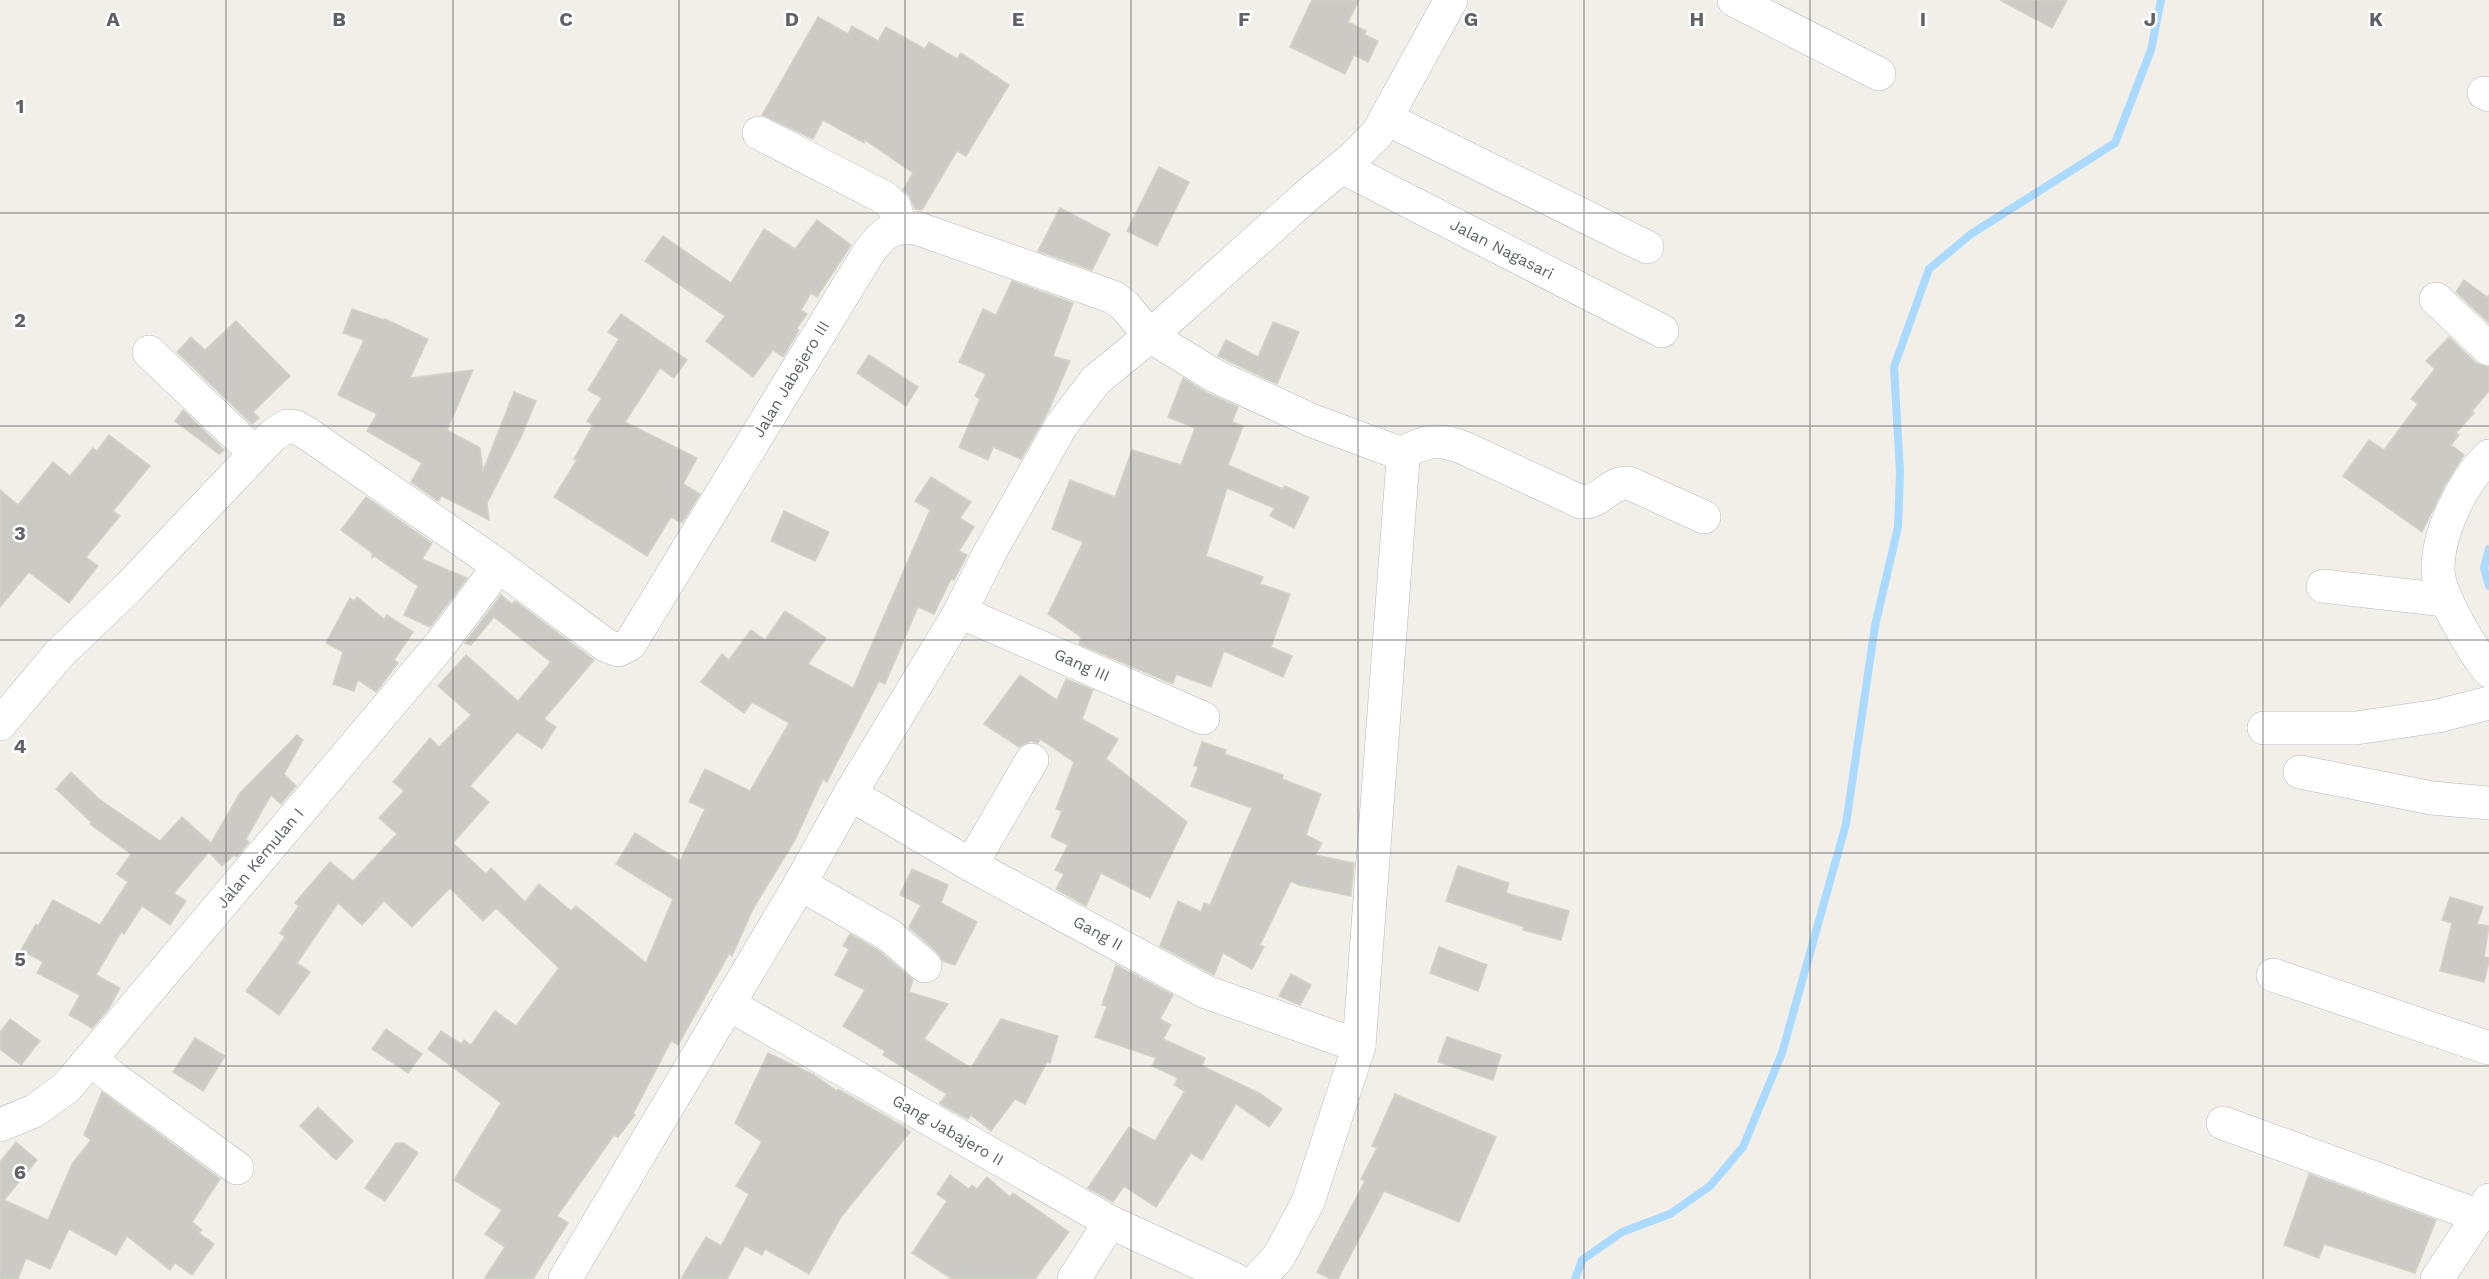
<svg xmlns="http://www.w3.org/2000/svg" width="2489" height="1279" font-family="'Work Sans',sans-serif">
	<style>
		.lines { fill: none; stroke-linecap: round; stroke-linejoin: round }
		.stream { stroke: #aadaff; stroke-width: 8 }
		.building { fill: #cccac5; stroke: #d6d1c6; stroke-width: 1.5 }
		.minor-casing { stroke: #b5b8bc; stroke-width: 34 }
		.minor { stroke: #fff; stroke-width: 33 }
		.grid { fill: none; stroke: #5f6368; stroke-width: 1.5; stroke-opacity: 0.55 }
		.labels { text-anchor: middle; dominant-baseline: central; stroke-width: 5; stroke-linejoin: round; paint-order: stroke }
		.street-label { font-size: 16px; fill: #5f6368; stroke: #fff }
		.grid-label { font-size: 20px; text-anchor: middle; font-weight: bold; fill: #5f6368; stroke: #fff; stroke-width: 5; stroke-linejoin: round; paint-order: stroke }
	</style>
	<rect width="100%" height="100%" fill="#f1efe8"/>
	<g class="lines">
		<!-- stream -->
		<g class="stream">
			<path d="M2489,549L2484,568L2489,586"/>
			<path d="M1575,1279L1582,1260L1622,1232L1670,1214L1710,1186L1743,1147L1782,1053L1846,824L1875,626L1898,527L1900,473L1894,367L1929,269L1971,234L2115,143L2151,50L2161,0"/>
		</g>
	</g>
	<!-- building -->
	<g class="building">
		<path d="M1312,0H1359L1348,22L1366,31L1365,35L1378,41L1368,62L1354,55L1345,74L1290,47Z"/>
		<path d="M2000,0H2067L2052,28Z"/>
		<path d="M818,17L848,34L852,26L878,41L886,27L925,49L929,42L957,59L961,53L1009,85L966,156L957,151L922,210L915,209L909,195L903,190L913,173L865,140L864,143L823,120L813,139L762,115Z"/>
		<path d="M1159,167L1189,182L1157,246L1127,231Z"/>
		<path d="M1060,208L1110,234L1092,270L1038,251Z"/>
		<path d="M817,220L851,245L817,297L811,293L801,310L807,314L797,328L799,330L783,357L773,350L753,377L706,341L725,316L645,261L663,236L731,283L764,229L795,249Z"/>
		<path d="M2464,280L2487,297L2489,295V323L2456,292Z"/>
		<path d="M1012,281L1073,303L1053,356L1070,361L1048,412L1021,459L993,447L988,460L959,447L980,399L975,396L986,374L959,362L983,309L996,315Z"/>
		<path d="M352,309L384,320L385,319L428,339L410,378L473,370L447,430L480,448L483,471L514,392L536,401L522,435L487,503L489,520L442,496L438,501L411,482L422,463L367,431L377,414L338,395L364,340L343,333Z"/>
		<path d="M621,314L687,360L674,378L660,368L625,422L697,458L683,484L700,494L682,523L671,517L647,556L554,497L577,460L574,459L593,425L587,421L602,398L588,390L619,339L608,332Z"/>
		<path d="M236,321L290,376L253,412L259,418L252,424L177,352L191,337L205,350Z"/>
		<path d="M1273,322L1299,332L1277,384L1218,356L1226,340L1258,357Z"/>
		<path d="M2449,337L2476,363L2489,367V391L2472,411L2474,413L2456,433L2459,435L2451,445L2464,455L2445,485L2422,532L2343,476L2369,440L2384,450L2418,404L2411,399L2435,369L2426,361Z"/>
		<path d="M869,355L918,387L906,406L857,373Z"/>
		<path d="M1183,378L1207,393L1238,407L1232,422L1243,426L1228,465L1283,489L1285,486L1309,497L1294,528L1270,516L1274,508L1227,488L1206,556L1263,577L1260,584L1290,594L1271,647L1292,656L1283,677L1224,651L1211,687L1176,674L1173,684L1079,644L1081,637L1048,614L1083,542L1052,529L1070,480L1115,497L1132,450L1181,465L1195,428L1168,417Z"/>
		<path d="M183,410L224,450L219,454L175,421Z"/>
		<path d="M109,435L150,466L113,511L120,516L86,557L98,566L69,603L29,572L0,607V490L18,505L53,462L70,476L93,448L97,451Z"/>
		<path d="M931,477L971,502L960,518L974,527L959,551L967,555L954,580L951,579L934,614L918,607L885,684L879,681L827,782L823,779L795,840L753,909L732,956L729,954L678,1045L671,1041L633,1114L635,1115L618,1137L614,1135L557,1216L568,1223L533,1279H484L505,1247L485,1234L502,1210L454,1180L501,1103L428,1049L441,1031L461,1044L464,1040L471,1045L495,1011L516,1026L559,968L496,908L483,921L450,888L412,927L384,901L362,925L338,903L297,963L310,972L279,1015L246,991L285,937L280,933L299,906L295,903L330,862L353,881L397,834L379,818L404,791L393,782L430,738L439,747L471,715L438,686L466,655L518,701L551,662L494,617L471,645L465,643L501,595L512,604L515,601L594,660L544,719L556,727L542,749L517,732L470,786L489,802L453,843L486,874L491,868L525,902L539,884L571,911L576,906L646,963L673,899L616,864L635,833L680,861L705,809L689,802L705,769L750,791L789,723L752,702L744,713L701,682L722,654L729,660L751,630L765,640L785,611L826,638L808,664L853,688L930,510L915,501Z"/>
		<path d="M366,497L432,543L422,559L467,578L430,627L404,615L418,586L374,556L372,558V553L341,530Z"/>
		<path d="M784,511L829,532L815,561L771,541Z"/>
		<path d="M357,597L384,619L387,615L413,632L394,660L398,663L376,692L358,680L354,691L333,684L343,652L326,643L350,598L354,601Z"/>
		<path d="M1020,675L1057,700L1066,679L1093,690L1082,719L1118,739L1106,759L1187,822L1150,898L1101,873L1086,906L1056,889L1064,874L1055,870L1068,845L1051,837L1062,811L1056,809L1074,762L1040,739L1038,743L1031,741L1019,747L984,724Z"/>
		<path d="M297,735L303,740L284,774L296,786L281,804L271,795L246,839L249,842L237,857L234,855L222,866L209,852L174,893L186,901L170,925L142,906L124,934L121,932L96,975L120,988L109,1008L92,1028L69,1015L80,995L37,973L43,962L21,950L36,924L38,926L53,900L100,925L128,882L117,874L131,854L90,824L91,822L56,789L71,772L99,799L160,841L182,817L211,843L240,793Z"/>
		<path d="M1202,742L1226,750L1225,754L1283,775L1282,779L1321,794L1306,835L1322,843L1315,855L1354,863L1351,896L1299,885L1291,881L1260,945L1264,947L1252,969L1223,953L1214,975L1160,946L1178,901L1201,912L1204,903L1210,905L1252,808L1191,786L1198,767L1194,765Z"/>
		<path d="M1458,866L1509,883L1506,893L1569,911L1561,940L1523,930L1524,927L1446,901Z"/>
		<path d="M912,869L948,885L941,903L977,922L955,965L943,961L937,952L909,927L921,905L900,895Z"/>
		<path d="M2450,897L2483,907L2477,924L2489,926L2484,957L2489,958V961L2484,982L2440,971L2452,923L2442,920Z"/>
		<path d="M850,934L878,950L913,980L909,992L948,1004L924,1039L971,1068L1001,1019L1058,1036L1050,1063L1047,1062L1025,1104L1015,1099L991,1131L971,1115L968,1119L944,1106L940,1103L947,1094L883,1055L885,1051L843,1026L865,990L835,975L849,949L843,946Z"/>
		<path d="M1439,947L1487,965L1478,991L1430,973Z"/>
		<path d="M1116,965L1173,995L1160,1019L1171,1025L1163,1039L1205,1058L1202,1066L1259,1093L1282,1109L1269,1127L1236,1104L1202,1160L1191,1153L1156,1207L1124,1186L1113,1202L1088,1188L1129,1127L1155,1141L1185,1091L1174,1085L1178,1078L1152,1066L1156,1058L1095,1037L1107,1006L1102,1005Z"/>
		<path d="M1291,974L1311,985L1300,1005L1279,996Z"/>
		<path d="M10,1019L40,1041L21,1065L0,1049V1032Z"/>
		<path d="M386,1029L422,1054L408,1073L372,1049Z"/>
		<path d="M1447,1037L1501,1055L1493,1080L1438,1062Z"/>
		<path d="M195,1038L225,1056L203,1091L173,1072Z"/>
		<path d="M768,1053L814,1075L837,1091L838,1089L901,1125L910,1132L841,1217L809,1274L765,1249L762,1255L745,1246L727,1279H681L706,1237L721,1246L749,1194L736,1186L762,1142L735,1123Z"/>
		<path d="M102,1092L220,1179L192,1222L202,1230L199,1233L214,1244L192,1275L175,1263L170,1270L127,1236L116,1255L69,1229L50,1269L26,1258L18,1279H0V1162L16,1142L37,1160L4,1200L48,1220L72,1164L91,1140L84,1135Z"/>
		<path d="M1395,1094L1496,1137L1459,1222L1384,1191L1338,1279H1330L1317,1272L1365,1181L1361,1179L1377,1148L1372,1146Z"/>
		<path d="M318,1107L353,1141L336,1160L300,1126Z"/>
		<path d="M396,1143H404L418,1153L385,1201L365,1188Z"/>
		<path d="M2309,1174L2436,1220L2415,1273L2324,1244L2319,1258L2284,1245Z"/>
		<path d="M950,1175L969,1189L972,1185L977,1189L987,1177L1010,1197L1013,1193L1069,1232L1035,1279H952L912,1253L947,1201L937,1194Z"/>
	</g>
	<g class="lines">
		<!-- minor casing -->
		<g class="minor-casing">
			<g id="minor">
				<path d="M1734,0L1879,74"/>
				<path d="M2484,93L2489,95"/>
				<path d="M1387,119L1647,247"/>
				<path d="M759,133L885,198L895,208L900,227"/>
				<path d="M1342,167L1662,331"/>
				<path d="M2436,299L2489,349"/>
				<path d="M149,352L255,453"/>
				<path d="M1400,455C1424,441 1437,437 1464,448L1581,502C1601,504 1609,481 1629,483L1704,517"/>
				<path d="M2489,456C2462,483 2437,533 2438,572C2440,597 2473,651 2489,671"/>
				<path d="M2323,586L2445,600"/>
				<path d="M960,612L1203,718"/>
				<path d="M0,724L60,653L128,588L273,435L287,426L296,427L308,434L499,566L607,646L618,650L630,644L869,252C884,232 891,226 916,228L1113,297L1125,306L1150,336L1215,376L1313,421L1394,451L1403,460L1359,1046L1308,1202L1278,1258L1258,1279"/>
				<path d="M2264,728H2356L2438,716L2489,703"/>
				<path d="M2300,772L2432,798L2489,803"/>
				<path d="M850,794L971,865L1206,992L1359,1046"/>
				<path d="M971,865L1032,760"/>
				<path d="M800,884L889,935L925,966"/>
				<path d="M2273,975L2489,1048"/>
				<path d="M728,1004L1110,1222L1074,1279"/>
				<path d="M90,1059L115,1079L237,1168"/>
				<path d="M2223,1123L2479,1216"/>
				<path d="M0,1125L34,1111L66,1088L440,645L499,566"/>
				<path d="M1110,1222L1234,1279"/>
				<path d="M565,1279L800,884L850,794L960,612L989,554L1061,426L1096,380L1150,336L1310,193L1354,157L1377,134L1451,0"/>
				<path d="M2437,1279L2489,1200"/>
			</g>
		</g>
		<!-- minor -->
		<use href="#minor" class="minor"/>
	</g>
	<!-- grid -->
	<path class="grid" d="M226,0V1279M453,0V1279M679,0V1279M905,0V1279M1131,0V1279M1358,0V1279M1584,0V1279M1810,0V1279M2036,0V1279M2263,0V1279M0,213H2489M0,426H2489M0,640H2489M0,853H2489M0,1066H2489"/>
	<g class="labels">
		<!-- street labels -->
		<g class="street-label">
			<text transform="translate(1502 249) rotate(27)">Jalan Nagasari</text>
			<text transform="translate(791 379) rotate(-59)">Jalan Jabejero III</text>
			<text transform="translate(1082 665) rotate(24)">Gang III</text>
			<text transform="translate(260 858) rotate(-50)">Jalan Kemulan I</text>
			<text transform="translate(1098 933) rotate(29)">Gang II</text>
			<text transform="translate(948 1130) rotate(30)">Gang Jabajero II</text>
		</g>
	</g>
	<g class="grid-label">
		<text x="113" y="26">A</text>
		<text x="339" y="26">B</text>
		<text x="566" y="26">C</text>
		<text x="792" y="26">D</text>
		<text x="1018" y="26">E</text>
		<text x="1244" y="26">F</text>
		<text x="1471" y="26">G</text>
		<text x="1697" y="26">H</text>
		<text x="1923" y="26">I</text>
		<text x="2150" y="26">J</text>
		<text x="2376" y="26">K</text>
		<text x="20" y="113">1</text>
		<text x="20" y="327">2</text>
		<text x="20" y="540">3</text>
		<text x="20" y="753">4</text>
		<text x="20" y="966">5</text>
		<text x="20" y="1179">6</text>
	</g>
</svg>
